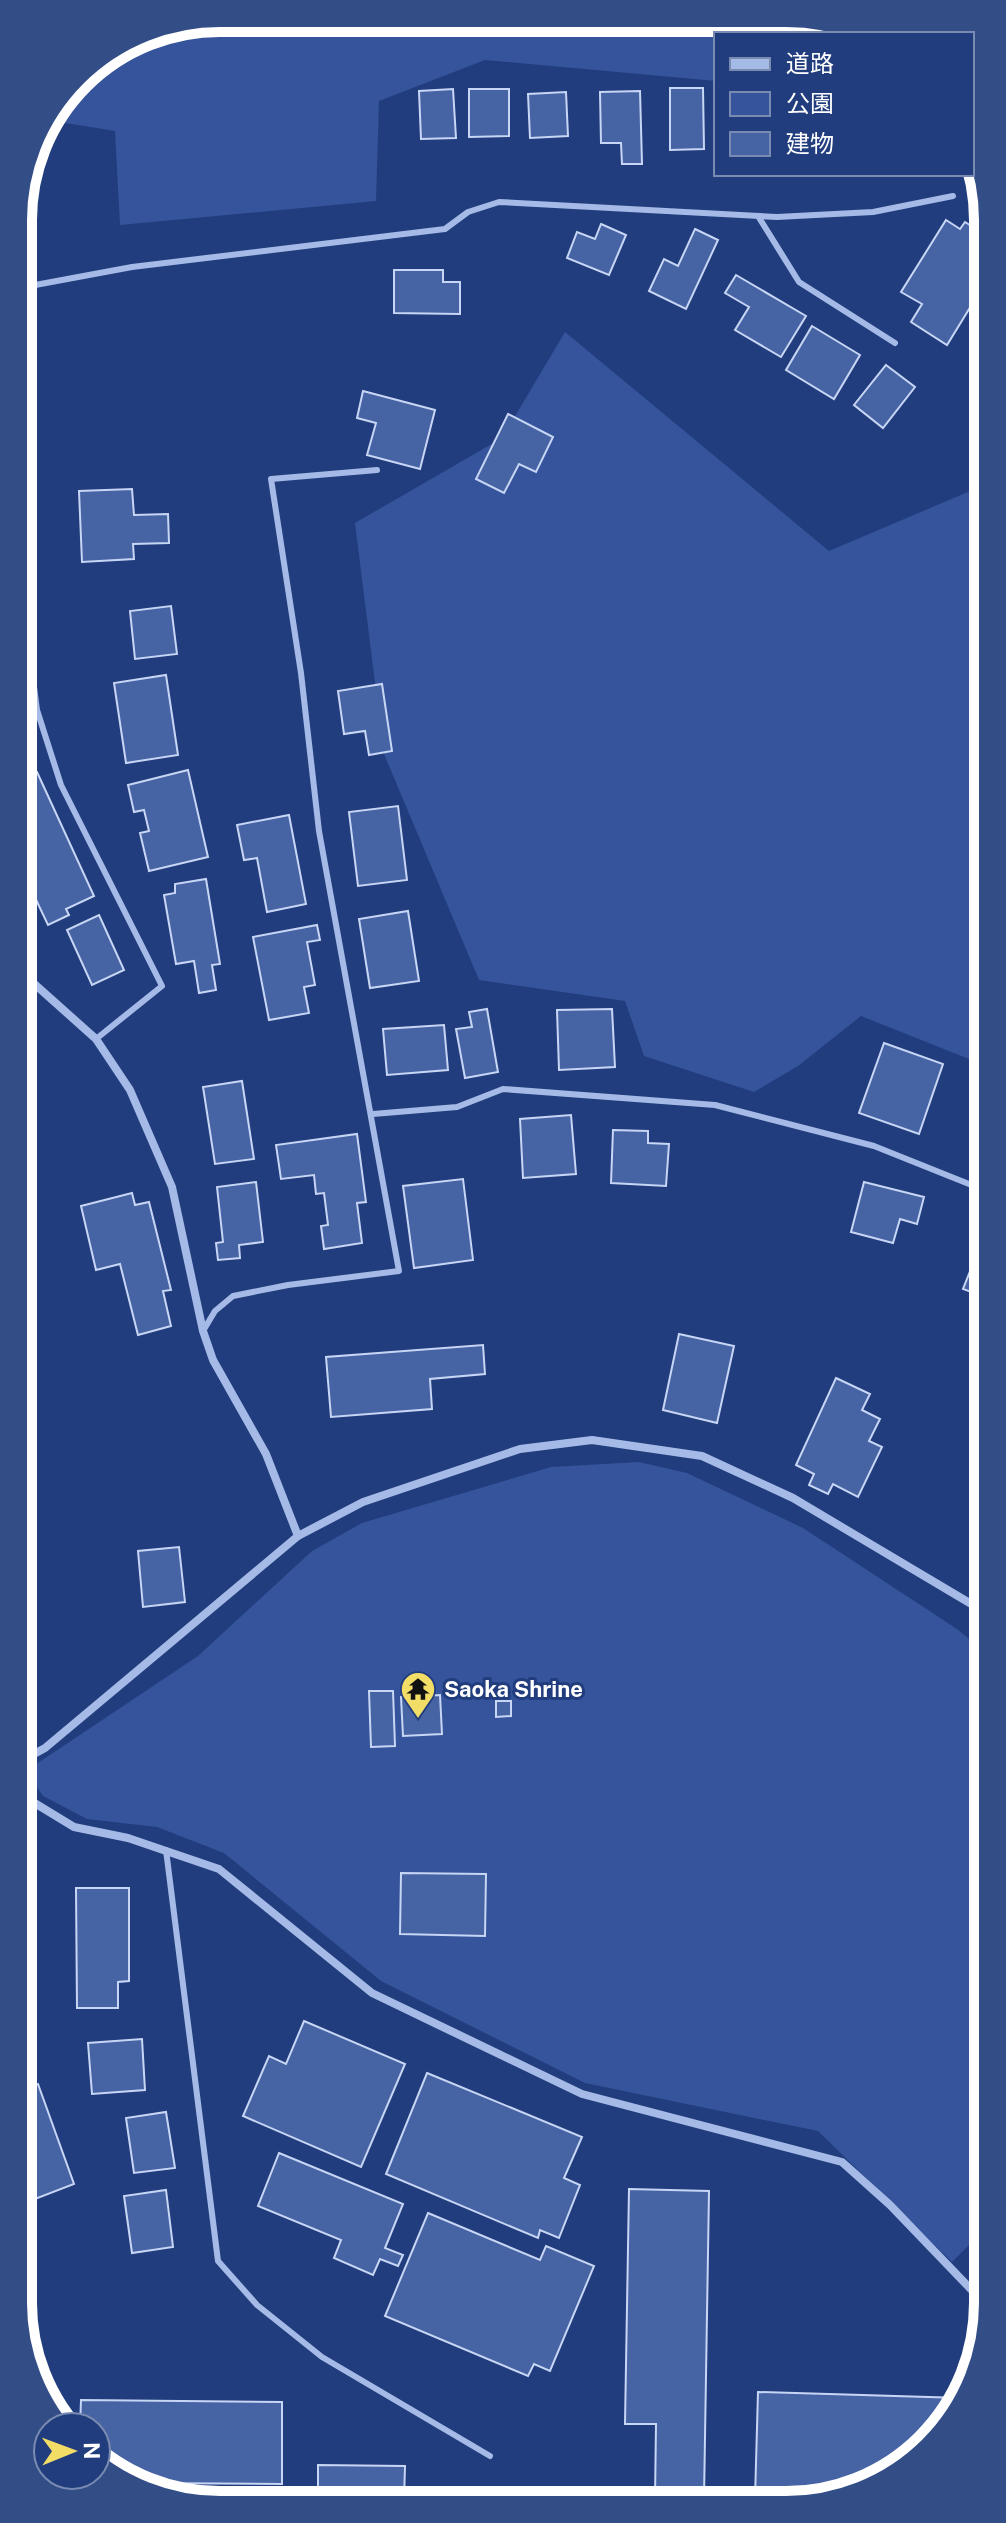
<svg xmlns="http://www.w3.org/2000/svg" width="1006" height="2523" font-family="'Public Sans','Noto Sans JP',sans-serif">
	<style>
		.green { fill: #35549b }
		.building { fill: #4663a4; stroke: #c8d6f5; stroke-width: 2 }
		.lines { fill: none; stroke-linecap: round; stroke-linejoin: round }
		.lane { stroke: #a5bae6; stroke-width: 6 }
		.street { stroke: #a5bae6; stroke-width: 8 }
		.labels { text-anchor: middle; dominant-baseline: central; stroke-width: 6; stroke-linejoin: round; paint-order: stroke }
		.poi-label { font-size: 22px; font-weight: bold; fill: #fff; stroke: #213d7d; text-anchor: start }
		.rim { fill: none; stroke: #fff; stroke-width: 10 }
	</style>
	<rect width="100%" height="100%" fill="#213d7d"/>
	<!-- green -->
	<g class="green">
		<path d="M220,18L825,22L849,34H716V81L485,60L379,101L376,201L120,225L115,131L47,120L87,69L143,33Z"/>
		<path d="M565,332L829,551L982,486L984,1065L861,1016L798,1066L754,1092L644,1056L625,1001L479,980L384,754L355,523L502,438Z"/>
		<path d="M639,1462L687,1473L803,1528L957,1629L986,1653L987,2227L952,2262L818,2131L585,2083L381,1981L224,1853L157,1827L87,1819L43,1796L26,1771L198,1656L312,1551L362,1523L551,1467Z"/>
	</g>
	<!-- building -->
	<g class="building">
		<path d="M670,88H703L704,149L670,150Z"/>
		<path d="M453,89L456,138L421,139L419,91Z"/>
		<path d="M469,89H509V136L469,137Z"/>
		<path d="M640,91L642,164H622L621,143H601L600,92Z"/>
		<path d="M566,92L568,136L530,138L528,94Z"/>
		<path d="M946,220L960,229L965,222L981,232L982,288L947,345L911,322L922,304L901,292Z"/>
		<path d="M601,224L626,235L609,275L567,258L577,232L595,239Z"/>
		<path d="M695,229L718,240L686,309L649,291L664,259L678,266Z"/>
		<path d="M394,270H443V282H460V314L394,313Z"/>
		<path d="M736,275L806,316L781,357L735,330L749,307L725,293Z"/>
		<path d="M812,326L860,355L834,399L786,370Z"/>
		<path d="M886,365L915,387L883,428L854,405Z"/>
		<path d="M363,391L435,410L420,469L367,455L376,423L357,418Z"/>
		<path d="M508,414L553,437L536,472L519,464L504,493L476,479Z"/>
		<path d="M132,489L134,515L168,514L169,543L133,544L134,559L82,562L79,491Z"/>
		<path d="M171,606L177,654L135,659L130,611Z"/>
		<path d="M166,675L178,755L126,763L114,683Z"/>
		<path d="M382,684L392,751L369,755L365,731L344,734L338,691Z"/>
		<path d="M188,770L208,857L149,871L140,833L149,831L144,810L134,812L128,785Z"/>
		<path d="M37,772L94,896L66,909L69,915L48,925L30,887L20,891V780Z"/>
		<path d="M398,806L407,880L358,886L349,812Z"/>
		<path d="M289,815L306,904L267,912L257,858L244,860L237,825Z"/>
		<path d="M206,879L220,964L212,965L216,990L199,993L194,961L176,964L164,895L175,893V884Z"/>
		<path d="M408,911L419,981L370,988L359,919Z"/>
		<path d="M99,915L124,970L92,985L67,930Z"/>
		<path d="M317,925L320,940L307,942L315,985L304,987L309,1013L269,1020L253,937Z"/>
		<path d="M487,1009L498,1072L465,1078L456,1029L472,1027L469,1012Z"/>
		<path d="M612,1009L615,1067L559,1070L557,1010Z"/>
		<path d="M444,1025L448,1070L387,1075L383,1029Z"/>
		<path d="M884,1043L943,1064L919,1134L859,1113Z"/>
		<path d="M242,1081L254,1159L215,1164L203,1087Z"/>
		<path d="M571,1115L576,1174L523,1178L520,1119Z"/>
		<path d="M613,1130L648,1131V1143L669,1144L666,1186L611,1183Z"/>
		<path d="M357,1134L366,1202L357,1203L362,1243L324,1249L321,1226L328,1225L324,1193L316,1194L314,1175L281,1179L276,1145Z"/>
		<path d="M463,1179L473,1260L414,1268L403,1186Z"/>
		<path d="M256,1182L263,1242L239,1245L240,1258L218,1260L216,1243L223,1242L217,1187Z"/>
		<path d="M864,1182L924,1197L917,1224L900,1219L893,1243L851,1232Z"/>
		<path d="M132,1193L135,1205L149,1202L171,1290L163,1291L171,1326L138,1335L120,1264L96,1270L81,1206Z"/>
		<path d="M984,1236L985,1297L963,1289Z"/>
		<path d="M679,1334L734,1346L717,1423L663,1410Z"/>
		<path d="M483,1345L485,1374L430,1379L432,1409L331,1417L326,1357Z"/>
		<path d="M836,1378L870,1394L862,1410L880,1419L869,1441L882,1447L858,1497L833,1484L828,1494L809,1485L814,1474L796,1465Z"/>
		<path d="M179,1547L185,1602L143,1607L138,1551Z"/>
		<path d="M369,1691H393L395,1746L371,1747Z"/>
		<path d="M440,1695L442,1734L403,1736L401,1697Z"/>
		<path d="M496,1701H511V1716L496,1717Z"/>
		<path d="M401,1873L486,1874L485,1936L400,1934Z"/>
		<path d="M76,1888H129V1981L118,1982V2008H77Z"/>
		<path d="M304,2021L405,2064L361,2167L243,2116L269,2056L286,2064Z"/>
		<path d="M142,2039L145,2090L92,2094L88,2043Z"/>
		<path d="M427,2073L582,2137L564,2178L580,2185L559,2238L540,2230L538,2238L386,2174Z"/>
		<path d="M38,2084L74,2184L35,2199L24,2168V2090Z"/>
		<path d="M166,2112L175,2168L134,2173L126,2118Z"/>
		<path d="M279,2153L403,2204L385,2248L403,2255L398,2266L380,2259L373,2275L334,2258L341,2240L258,2206Z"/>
		<path d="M629,2189L709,2191L704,2499H655L656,2424H625Z"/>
		<path d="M166,2190L173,2247L132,2253L124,2196Z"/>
		<path d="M428,2213L540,2260L546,2246L594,2266L550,2371L534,2364L528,2376L385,2316Z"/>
		<path d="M758,2392L961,2398L938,2436L838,2498L755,2499Z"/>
		<path d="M81,2400L282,2402V2484L147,2483L96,2456V2427H80Z"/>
		<path d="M318,2465L405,2466L404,2500L318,2501Z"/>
	</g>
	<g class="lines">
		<!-- lane -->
		<g class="lane">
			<path d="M758,216L799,282L895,343"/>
			<path d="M19,288L132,267L445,229L468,212L499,202L777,217L873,212L953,196"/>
			<path d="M20,580L37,710L61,785L162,986L96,1039"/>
			<path d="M373,1114L457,1107L503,1089L715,1105L874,1146L984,1190"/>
			<path d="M203,1331L215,1311L233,1296L288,1285L399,1271L319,831L301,673L271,479L377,470"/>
			<path d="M166,1850L218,2261L257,2305L322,2357L490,2456"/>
		</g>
		<!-- street -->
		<g class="street">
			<path d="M21,972L96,1039L130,1090L172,1187L203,1331L213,1360L266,1454L298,1536"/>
			<path d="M23,1760L45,1748L298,1536L363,1502L520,1449L592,1440L702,1456L793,1498L973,1605L986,1618"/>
			<path d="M23,1796L74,1827L128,1838L219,1869L372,1993L582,2094L842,2162L890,2205L988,2307"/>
		</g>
	</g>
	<!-- icons -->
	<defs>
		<g id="temple-pin" transform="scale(1.8)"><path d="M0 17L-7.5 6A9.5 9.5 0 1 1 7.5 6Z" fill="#f2dd67" stroke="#213d7d"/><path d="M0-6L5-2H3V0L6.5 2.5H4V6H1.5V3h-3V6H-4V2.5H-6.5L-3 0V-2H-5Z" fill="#111"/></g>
	</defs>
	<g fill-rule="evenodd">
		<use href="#temple-pin" x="418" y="1689"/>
	</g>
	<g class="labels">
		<!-- poi labels -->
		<g class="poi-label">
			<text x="444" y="1689">Saoka Shrine</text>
		</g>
	</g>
	<!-- crop -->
	<path d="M0 0H1006V2523H0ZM220 32H786A188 188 0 0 1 974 220V2303A188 188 0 0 1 786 2491H220A188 188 0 0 1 32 2303V220A188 188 0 0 1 220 32Z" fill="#334d87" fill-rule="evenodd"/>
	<path class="rim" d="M220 32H786A188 188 0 0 1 974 220V2303A188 188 0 0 1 786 2491H220A188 188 0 0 1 32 2303V220A188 188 0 0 1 220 32Z"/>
	<!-- legend -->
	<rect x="714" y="32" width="260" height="144" fill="#213d7d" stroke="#7a8bb1" stroke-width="2"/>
	<rect x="730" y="58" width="40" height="12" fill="#a5bae6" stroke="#7a8bb1" stroke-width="2"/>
	<text x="786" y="72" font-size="24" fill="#ffffff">道路</text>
	<rect x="730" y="92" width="40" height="24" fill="#35549b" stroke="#7a8bb1" stroke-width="2"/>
	<text x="786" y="112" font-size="24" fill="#ffffff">公園</text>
	<rect x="730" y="132" width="40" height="24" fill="#4663a4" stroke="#7a8bb1" stroke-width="2"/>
	<text x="786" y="152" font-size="24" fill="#ffffff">建物</text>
	<!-- north arrow -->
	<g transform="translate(72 2451) rotate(89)"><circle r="38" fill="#213d7d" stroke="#7a8bb1" stroke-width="2"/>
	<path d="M0-6L14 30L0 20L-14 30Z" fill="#f2dd67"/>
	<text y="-12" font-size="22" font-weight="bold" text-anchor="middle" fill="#ffffff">N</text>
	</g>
</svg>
